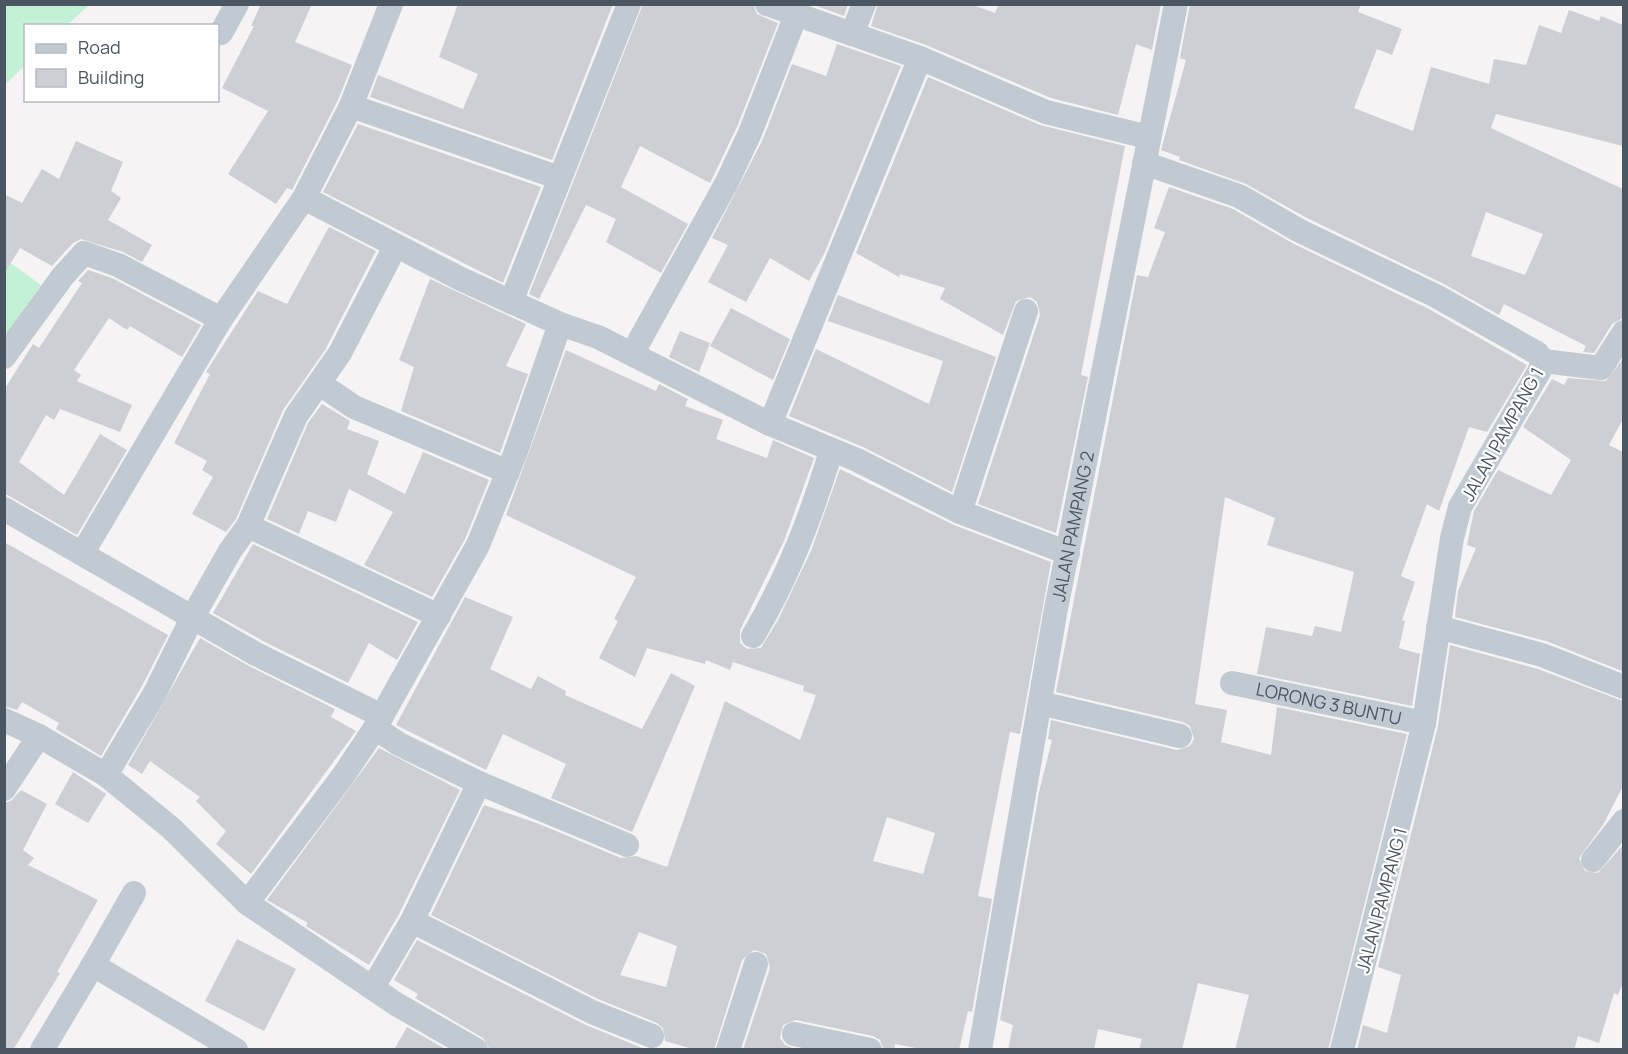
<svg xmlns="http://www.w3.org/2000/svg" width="1628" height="1054" font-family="Manrope,sans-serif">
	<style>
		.green { fill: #c3f1d5 }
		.building { fill: #cdcfd5; fill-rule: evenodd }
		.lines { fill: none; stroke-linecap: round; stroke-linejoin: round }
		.minor { stroke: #c1cad2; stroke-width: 24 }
		.labels { text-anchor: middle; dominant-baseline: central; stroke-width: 4.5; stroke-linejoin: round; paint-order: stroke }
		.street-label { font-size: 18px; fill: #4a5661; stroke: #fff }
	</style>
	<rect width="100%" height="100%" fill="#f5f3f3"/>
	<!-- green -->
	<g class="green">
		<path d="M5,4H89V5L67,25L26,26L25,65L5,85Z"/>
		<path d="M5,259L41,285L5,337Z"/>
	</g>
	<!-- building -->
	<g class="building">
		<path d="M261,4H312L295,42L352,65L338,100L292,190L287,188L276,204L228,174L268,111L222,88L254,26H251Z"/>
		<path d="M458,4H613L552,160L370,97L378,75L463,109L478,74L439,57Z"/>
		<path d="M643,4H753L757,14L778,23L737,127L710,183L640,146L621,187L688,224L661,273L606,242L616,219L586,205L539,299L529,294Z"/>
		<path d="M811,4H848L844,16Z"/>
		<path d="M878,4H970L995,13L999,4H1161L1152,50L1136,44L1118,115L1051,98L926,45L871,26Z"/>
		<path d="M1190,4H1361L1358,12L1402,29L1392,55L1377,49L1354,108L1413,131L1431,67L1489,84L1494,59L1526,65L1539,25L1561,33L1569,10L1599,21L1601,16L1623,25V146L1496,114L1491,128L1623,189V318L1612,324L1594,353L1583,352L1586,346L1504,304L1499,315L1442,283L1307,218L1246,184L1179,160L1180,157L1161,150L1186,60L1180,58ZM1486,212L1543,234L1525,275L1471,256Z"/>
		<path d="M837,44L901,66L824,254L809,281L770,258L746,302L708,282L728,245L712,238L763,139L792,64L826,76Z"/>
		<path d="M928,77L1040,125L1125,146L1081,375L1088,377L1056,533L978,504L1040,315L1037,302L1030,297L1016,301L1003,335L940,299L945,288L900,274L899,277L856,253Z"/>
		<path d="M358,124L541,187L503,283L323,192Z"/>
		<path d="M76,141L123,162L111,191L121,198L108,220L152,245L142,262L123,252L81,239L73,243L52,266L20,248L4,274V194L22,203L42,169L59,179Z"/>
		<path d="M1169,187L1233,209L1294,244L1429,309L1527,365L1487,432L1469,427L1439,511L1427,504L1401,576L1415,582L1402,620L1405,621L1399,648L1420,654L1412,706L1257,674L1266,627L1312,636L1315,626L1341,632L1354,572L1267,545L1275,518L1225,497L1195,704L1227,710L1221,742L1271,755L1277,707L1407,734L1328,1050H1235L1249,995L1198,983L1182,1050H1139L1142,1039L1098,1029L1094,1050H1008L1013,1025L1000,1020L1039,792L1052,740L1048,739L1051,720L1177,750L1190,746L1194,739L1190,726L1183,722L1056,692L1137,275L1148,277L1165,232L1154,228Z"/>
		<path d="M329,227L376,251L325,350L283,410L236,519L226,532L192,514L213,477L202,470L207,461L174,443L210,374L206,372L258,291L287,304Z"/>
		<path d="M88,270L112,278L201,325L182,357L130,326L127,330L109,318L74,370L81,375L77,381L132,405L120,432L60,409L54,420L46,415L19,462L64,495L100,434L127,450L77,535L4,493V390L33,344L39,348L82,283L78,281Z"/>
		<path d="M430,279L526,324L506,366L528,374L500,453L401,411L414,367L399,360Z"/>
		<path d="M838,295L996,357L952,492L863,447L789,416L816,349L929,404L943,361L828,321Z"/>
		<path d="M731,308L790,339L773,380L710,346Z"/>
		<path d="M680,331L710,343L699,372L669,357Z"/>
		<path d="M566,350L656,391L659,384L688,399L685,406L723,420L716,439L767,458L773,440L814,458L784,541L740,630V643L747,649L761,648L778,620L811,551L840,469L954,525L1051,562L1020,734L1010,732L978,896L992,899L972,1012L968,1011L959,1050H926L895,1044L894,1050H884L880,1040L873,1036L796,1020L783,1025L780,1038L785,1045L798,1050H743L770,968L766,954L754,950L742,960L714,1050H696L665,1041L663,1028L657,1023L598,999L431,915L484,805L539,824L621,858L636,856L667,867L725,701L800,740L816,695L803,691L804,686L733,662L730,670L706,660L705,664L647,648L635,677L599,658L618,621L614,619L636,577L506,515ZM887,817L935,833L923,874L873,861ZM639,932L677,946L666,987L620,975Z"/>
		<path d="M1623,359V419L1609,445L1623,452L1622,671L1546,641L1455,617L1458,591L1476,548L1467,545L1474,511L1498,470L1551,495L1571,460L1523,427L1552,379L1564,385L1568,378L1606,381Z"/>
		<path d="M322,404L350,421L347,429L379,441L367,474L405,494L423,452L489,480L465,539L432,597L364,565L393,512L349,489L336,522L308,511L299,534L267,519L308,423Z"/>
		<path d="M4,542L168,635L142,686L101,756L56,729L59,723L22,702L17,710L4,706Z"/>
		<path d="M253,544L418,622L397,660L369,643L348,683L263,641L213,613Z"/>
		<path d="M465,597L513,617L490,669L531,689L538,676L566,691L565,695L642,729L671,673L695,686L632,832L551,798L566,764L503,734L486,770L396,725Z"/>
		<path d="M200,638L249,666L335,709L331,717L356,731L251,874L216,844L226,831L196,801L200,797L150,761L142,774L128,765Z"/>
		<path d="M1450,645L1538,669L1623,701V786L1603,825L1579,858L1585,871L1598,873L1623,845V983L1618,995L1614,993L1599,1043L1578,1036L1574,1050H1357L1363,1025L1387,1033L1401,975L1378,967L1438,726Z"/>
		<path d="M379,748L460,790L399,914L369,965L306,926L308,923L267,900Z"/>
		<path d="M73,772L106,794L88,823L55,804Z"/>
		<path d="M21,790L47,804L23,850L34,858L28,865L98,900L57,972L60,973L13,1050H4V803L11,801Z"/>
		<path d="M237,939L296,969L264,1031L205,1001Z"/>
		<path d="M417,940L586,1025L647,1050H490L483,1038L415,998L418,994L394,980Z"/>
		<path d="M407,1027L447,1050H394Z"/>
	</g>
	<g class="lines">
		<!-- minor -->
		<g class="minor">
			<path d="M767,4L920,58L1046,112L1148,137"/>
			<path d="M221,33L237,4"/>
			<path d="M852,34L864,4"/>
			<path d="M351,106L560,178"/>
			<path d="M1144,163L1239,196L1300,231L1436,296L1537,353L1543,361L1540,370L1460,507L1452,538L1424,723L1342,1050"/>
			<path d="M304,198L461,279L560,324L598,337L770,424L857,460L960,512L1068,553"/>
			<path d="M511,302L629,4"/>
			<path d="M632,354L726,184L750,133L796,15"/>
			<path d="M4,357L63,276L84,253L118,265L221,319"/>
			<path d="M1543,361L1601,368L1624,332"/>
			<path d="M320,384L354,407L508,472"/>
			<path d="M770,424L920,58"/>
			<path d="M4,509L256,654L382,716"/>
			<path d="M960,512L1026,311"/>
			<path d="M248,526L439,616"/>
			<path d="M82,554L221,319L304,198L351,106L391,4"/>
			<path d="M1438,627L1542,655L1624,687"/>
			<path d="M753,636C788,577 811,517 831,451"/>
			<path id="s1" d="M1232,683L1424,723"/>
			<path d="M1040,703L1180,736"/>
			<path d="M4,720L39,736L106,775L171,828L247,903L396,1004L476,1050"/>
			<path d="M375,728L399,744L479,783L627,845"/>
			<path d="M106,775L155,693L192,618L230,551L248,526L296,416L340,353L395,247"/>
			<path d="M4,789L39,736"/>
			<path d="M1593,860L1624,821"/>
			<path d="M247,903L343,776L375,728L478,545L515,454L560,324"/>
			<path d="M412,921L592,1012L652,1036"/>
			<path d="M93,965L134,893"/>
			<path d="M373,987L412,921L479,783"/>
			<path d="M794,1034L870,1050"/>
			<path d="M42,1050L93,965L236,1050"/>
			<path d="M728,1050L756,964"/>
			<path id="s2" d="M980,1050L1055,614L1176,4"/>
		</g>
	</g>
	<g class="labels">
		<!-- street labels -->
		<g class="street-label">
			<text transform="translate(1502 434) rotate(-61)">JALAN PAMPANG 1</text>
			<text stroke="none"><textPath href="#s2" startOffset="532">JALAN PAMPANG 2</textPath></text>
			<text stroke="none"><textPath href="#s1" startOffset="99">LORONG 3 BUNTU</textPath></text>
			<text transform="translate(1381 900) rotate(-75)">JALAN PAMPANG 1</text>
		</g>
	</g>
	<!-- border -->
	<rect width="1628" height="1054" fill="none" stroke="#4a5661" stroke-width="12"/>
	<!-- legend -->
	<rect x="24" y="24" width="195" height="78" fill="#ffffff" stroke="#b7bbc0" stroke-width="1.5"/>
	<rect x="36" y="44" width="30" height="9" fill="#c1cad2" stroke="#b7bbc0" stroke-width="1.5"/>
	<text x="78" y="54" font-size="18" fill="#4a5661">Road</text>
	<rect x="36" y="69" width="30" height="18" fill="#cdcfd5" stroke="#b7bbc0" stroke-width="1.5"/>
	<text x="78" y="84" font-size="18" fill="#4a5661">Building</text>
</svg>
